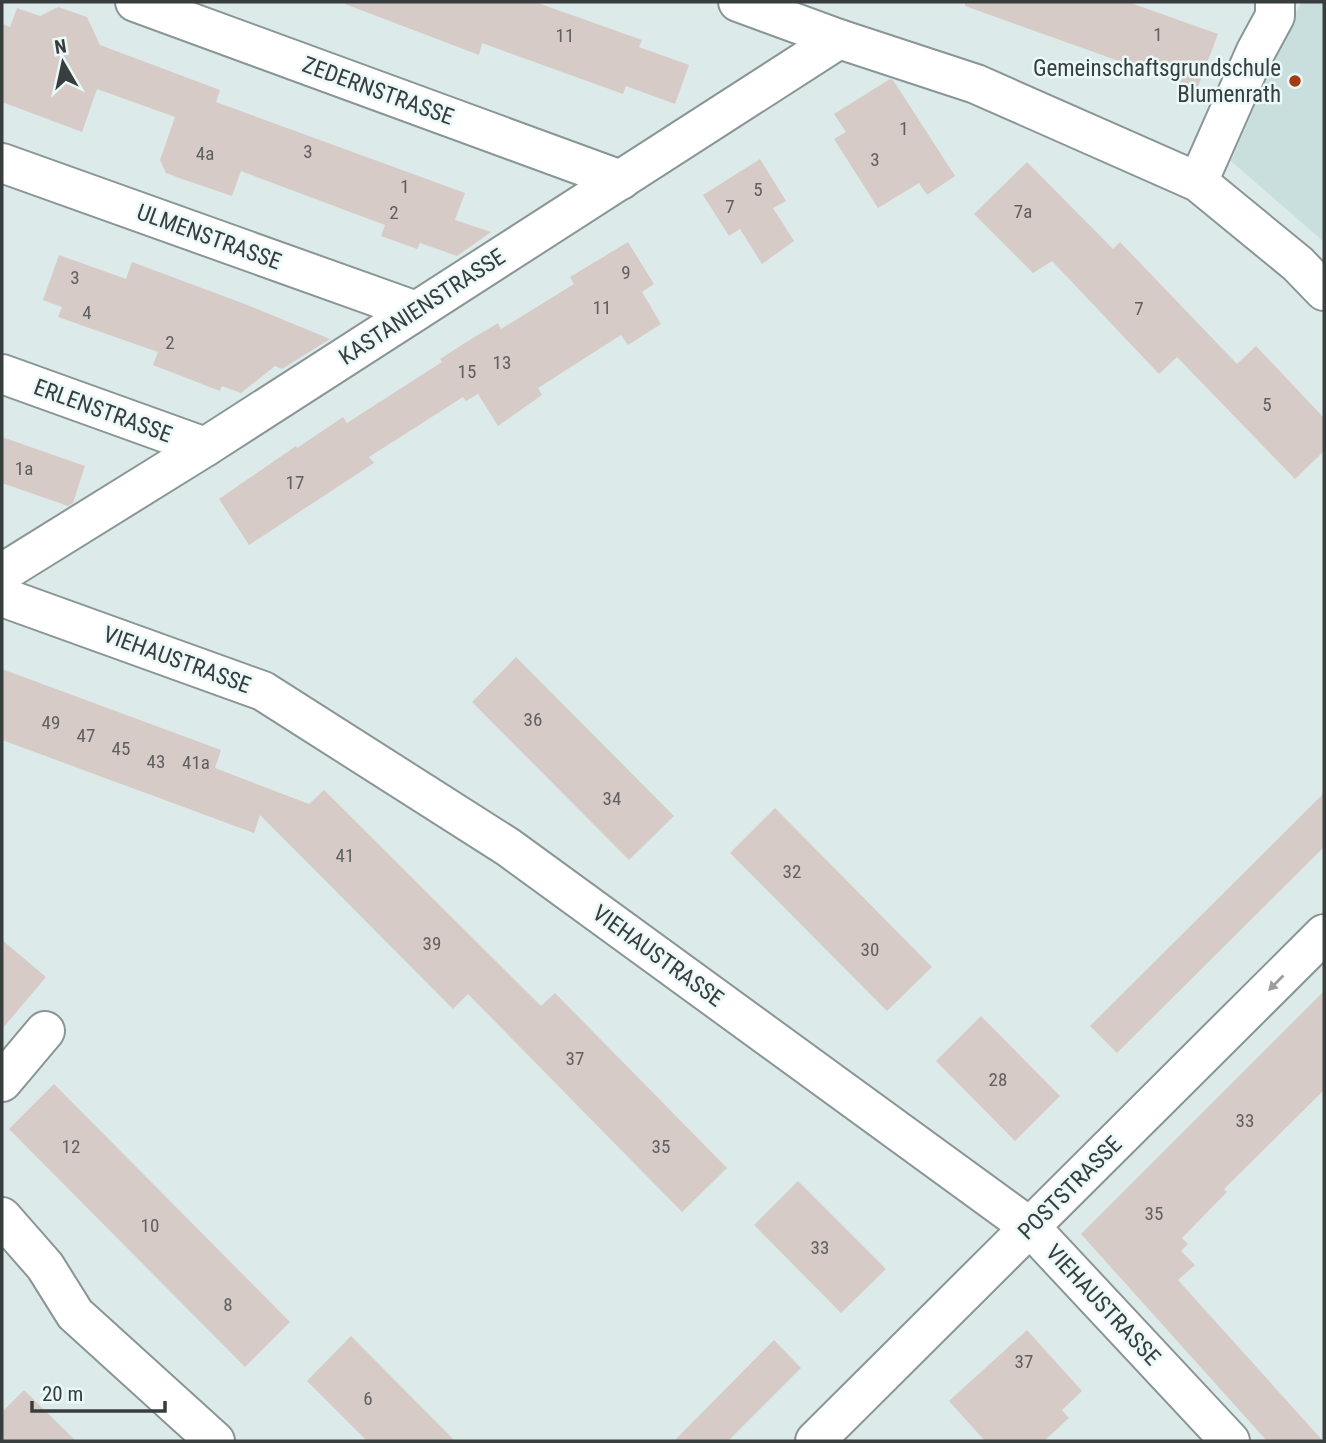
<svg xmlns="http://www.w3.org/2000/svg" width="1326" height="1443" font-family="'Roboto Condensed',sans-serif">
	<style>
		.built { fill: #c9dfde }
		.building { fill: #d7cbc7 }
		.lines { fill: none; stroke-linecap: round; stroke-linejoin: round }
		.street-casing { stroke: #8a9696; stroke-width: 42 }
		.street { stroke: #fff; stroke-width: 38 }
		.oneway { fill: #9c9e9e }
		.poi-dot { fill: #a23c12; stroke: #eaf8f7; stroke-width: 2.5 }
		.labels { text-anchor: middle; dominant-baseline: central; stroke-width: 5; stroke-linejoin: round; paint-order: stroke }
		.number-label { font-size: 19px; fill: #606060 }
		.poi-label { font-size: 23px; fill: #383d3d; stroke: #eaf8f7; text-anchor: end }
		.street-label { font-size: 23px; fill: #383d3d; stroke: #eaf8f7 }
	</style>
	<rect width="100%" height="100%" fill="#ddeaea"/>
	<!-- built -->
	<path class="built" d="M1301,2H1324V242L1231,161Z"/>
	<!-- building -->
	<g class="building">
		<path d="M346,2H535L642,40L639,47L689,65L675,104L626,86L623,94L482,43L479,55L345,4Z"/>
		<path d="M965,2H1128L1218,34L1197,89L965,6Z"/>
		<path d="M58,7L87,17L100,45L220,90L216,102L465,193L455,220L491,232L457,256L420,243L417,249L381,236L385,225L241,171L232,196L182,179L166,173L160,160L175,117L97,89L82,132L2,102V24L10,27L17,8L40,16Z"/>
		<path d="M890,79L893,80L955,176L927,195L919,183L878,208L834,139L846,132L834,114Z"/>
		<path d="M760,159L786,201L773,208L794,241L762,264L740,229L729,236L703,195Z"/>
		<path d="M1027,162L1113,249L1120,242L1237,364L1256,346L1324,418V451L1295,479L1177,357L1159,374L1052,261L1033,273L974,214Z"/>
		<path d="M628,242L654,284L642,292L661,324L628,345L621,335L538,388L542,395L498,426L478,394L466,401L463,397L369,457L374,463L249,545L219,499L296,446L297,448L343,417L347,423L442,362L440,359L468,341L498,323L501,329L574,284L570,277Z"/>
		<path d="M59,255L126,279L132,262L250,306L330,339L282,369L275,366L241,393L222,386L220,391L153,365L158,352L58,317L62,307L43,300Z"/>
		<path d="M2,437L85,466L73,503L68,506L2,483Z"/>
		<path d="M516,657L674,816L629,860L472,702Z"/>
		<path d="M2,669L221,750L215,768L309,804L324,790L541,1006L555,993L727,1168L682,1212L468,994L453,1009L260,815L254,833L2,740Z"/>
		<path d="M1324,793V847L1117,1053L1090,1026Z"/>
		<path d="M775,808L932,967L887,1011L730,853Z"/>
		<path d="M2,940L46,977L2,1029Z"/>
		<path d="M1324,991V1090L1224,1189L1227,1192L1182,1238L1188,1244L1181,1251L1195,1265L1178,1280L1323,1441H1267L1081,1234Z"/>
		<path d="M981,1016L1060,1096L1015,1141L936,1061Z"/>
		<path d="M54,1084L290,1322L245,1367L9,1129Z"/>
		<path d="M798,1181L886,1269L841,1313L754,1225Z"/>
		<path d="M1027,1330L1082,1391L1062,1410L1069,1418L1044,1441H985L949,1401Z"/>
		<path d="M351,1336L455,1441H367L307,1381Z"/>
		<path d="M774,1340L801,1368L728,1441H674Z"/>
		<path d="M24,1390L76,1441H2V1412Z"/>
	</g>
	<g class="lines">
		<!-- street casing -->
		<g class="street-casing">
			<g id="street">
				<path d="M135,2L621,180"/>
				<path d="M738,2L839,39L976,84L1198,182L1298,264L1324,291"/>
				<path d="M2,163L416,311"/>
				<path d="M1198,182L1256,51L1275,16V2"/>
				<path d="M2,374L205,447"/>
				<path d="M2,573L205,447L839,39"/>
				<path d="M2,597L263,691L508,847L1031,1228L1230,1441"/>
				<path d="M2,1082L45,1031"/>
				<path d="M2,1217L45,1266L75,1314L215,1441"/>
				<path d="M815,1441L1324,934"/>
			</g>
		</g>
		<!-- street -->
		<use href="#street" class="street"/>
	</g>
	<!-- one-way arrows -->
	<defs><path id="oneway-solid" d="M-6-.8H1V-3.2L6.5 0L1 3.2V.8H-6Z" transform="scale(1.75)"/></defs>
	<use class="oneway" href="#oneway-solid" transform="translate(1276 983) rotate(135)"/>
	<!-- markers -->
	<circle class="poi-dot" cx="1295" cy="81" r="7"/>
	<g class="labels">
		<!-- number labels -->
		<g class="number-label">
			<text x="1158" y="34">1</text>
			<text x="565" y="35">11</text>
			<text x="904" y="128">1</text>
			<text x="308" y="151">3</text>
			<text x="205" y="153">4a</text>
			<text x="875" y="159">3</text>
			<text x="405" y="186">1</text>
			<text x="758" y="189">5</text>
			<text x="730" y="206">7</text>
			<text x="1023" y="211">7a</text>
			<text x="394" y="212">2</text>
			<text x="626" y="272">9</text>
			<text x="75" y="277">3</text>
			<text x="602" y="307">11</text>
			<text x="1139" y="308">7</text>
			<text x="87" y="312">4</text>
			<text x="170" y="342">2</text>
			<text x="502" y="362">13</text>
			<text x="467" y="371">15</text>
			<text x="1267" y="404">5</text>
			<text x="24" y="468">1a</text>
			<text x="295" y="482">17</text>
			<text x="533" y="719">36</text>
			<text x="51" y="722">49</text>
			<text x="86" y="735">47</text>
			<text x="121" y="748">45</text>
			<text x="156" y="761">43</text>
			<text x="196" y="762">41a</text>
			<text x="612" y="798">34</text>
			<text x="345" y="855">41</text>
			<text x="792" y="871">32</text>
			<text x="432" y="943">39</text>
			<text x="870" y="949">30</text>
			<text x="575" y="1058">37</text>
			<text x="998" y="1079">28</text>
			<text x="1245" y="1120">33</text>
			<text x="71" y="1146">12</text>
			<text x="661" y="1146">35</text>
			<text x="1154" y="1213">35</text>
			<text x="150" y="1225">10</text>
			<text x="820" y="1247">33</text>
			<text x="228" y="1304">8</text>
			<text x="1024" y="1361">37</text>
			<text x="368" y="1398">6</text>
		</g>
		<!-- poi labels -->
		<g class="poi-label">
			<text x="1281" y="68">Gemeinschaftsgrundschule<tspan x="1281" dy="26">Blumenrath</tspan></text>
		</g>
		<!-- street labels -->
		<g class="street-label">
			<text transform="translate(378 91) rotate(20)">ZEDERNSTRASSE</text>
			<text transform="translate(209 237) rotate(20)">ULMENSTRASSE</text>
			<text transform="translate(422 307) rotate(-33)">KASTANIENSTRASSE</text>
			<text transform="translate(103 411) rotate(20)">ERLENSTRASSE</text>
			<text transform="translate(177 660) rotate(20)">VIEHAUSTRASSE</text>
			<text transform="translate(658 956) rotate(36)">VIEHAUSTRASSE</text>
			<text transform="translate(1070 1188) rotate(-45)">POSTSTRASSE</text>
			<text transform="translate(1103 1305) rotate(47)">VIEHAUSTRASSE</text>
		</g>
	</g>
	<!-- border -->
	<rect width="1326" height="1443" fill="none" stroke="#383d3d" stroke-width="7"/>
	<!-- north arrow -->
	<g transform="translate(63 63) rotate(351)" stroke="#eaf8f7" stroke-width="5" paint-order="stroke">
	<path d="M0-5L12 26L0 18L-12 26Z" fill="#383d3d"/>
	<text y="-10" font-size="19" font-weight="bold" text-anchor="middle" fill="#383d3d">N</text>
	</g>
	<!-- scale -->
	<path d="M32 1401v10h133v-10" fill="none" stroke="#383d3d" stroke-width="3.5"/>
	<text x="42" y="1401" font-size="21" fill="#383d3d" stroke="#eaf8f7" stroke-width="5" paint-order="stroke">20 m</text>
</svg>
